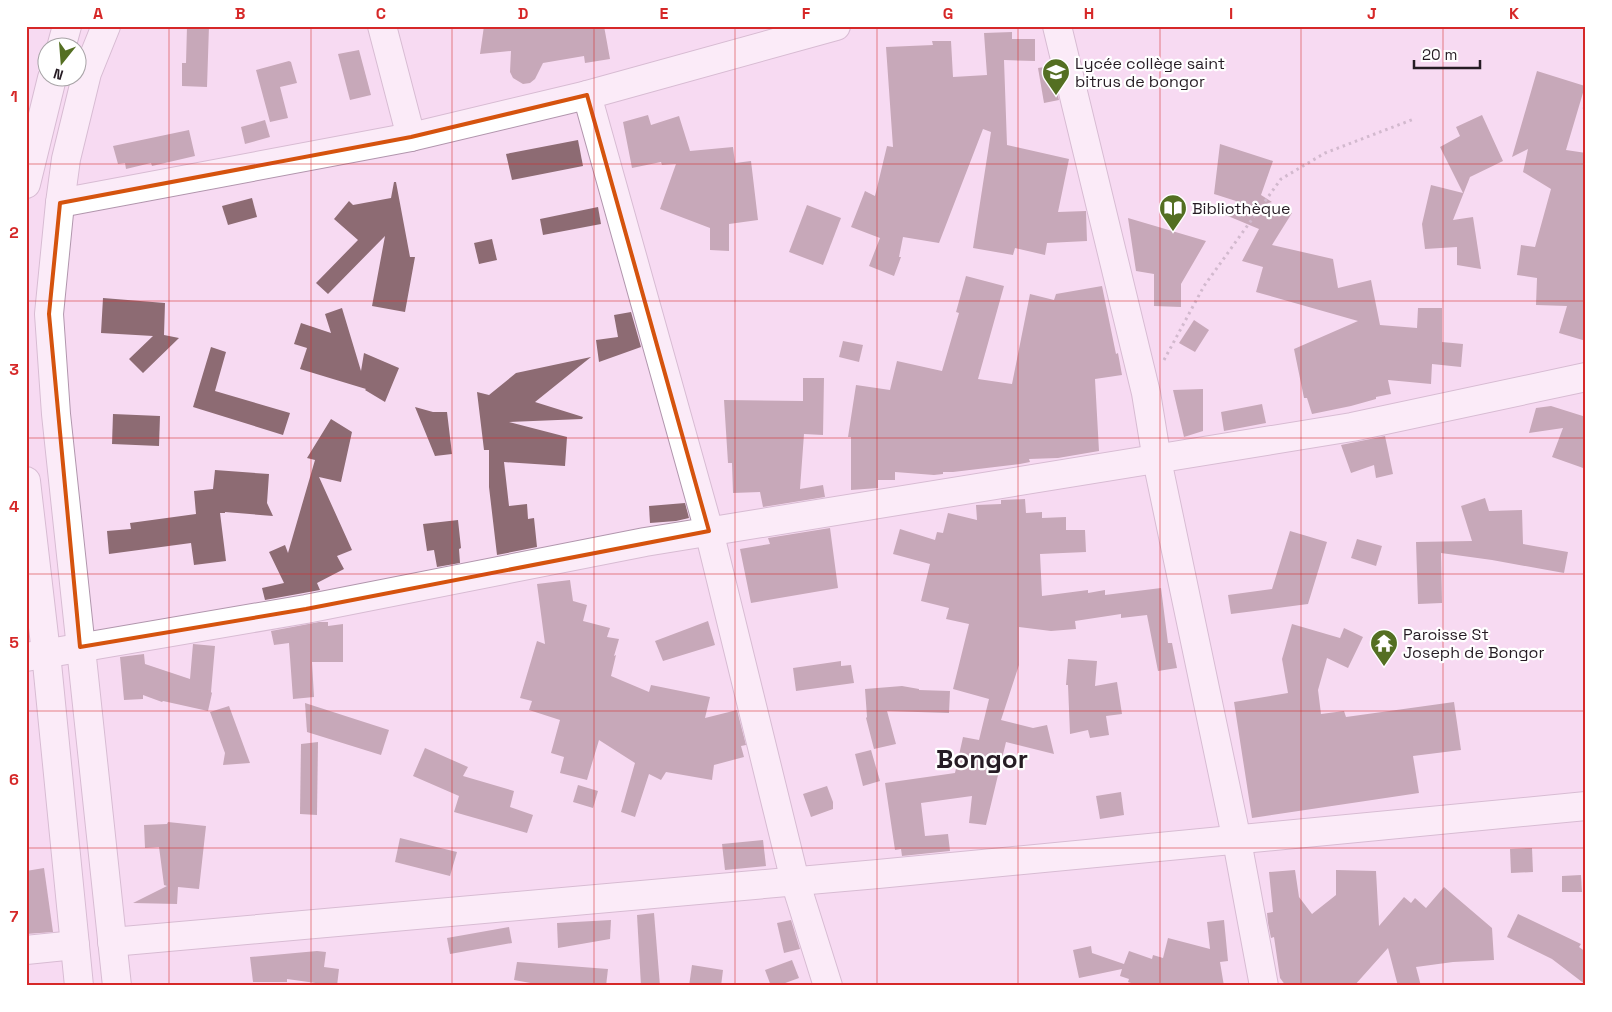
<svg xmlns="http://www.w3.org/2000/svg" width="1612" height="1012" font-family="'Space Grotesk',sans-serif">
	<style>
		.building { fill: #8d6b73 }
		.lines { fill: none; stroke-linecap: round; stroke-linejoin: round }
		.minor-casing { stroke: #b196ad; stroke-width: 30 }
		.major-casing { stroke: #b196ad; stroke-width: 30 }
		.path { stroke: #a590a2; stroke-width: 3; stroke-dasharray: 2.5 4; stroke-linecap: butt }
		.minor { stroke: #fff; stroke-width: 28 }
		.major { stroke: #fff; stroke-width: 28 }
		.marked { fill: none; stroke: #d5530e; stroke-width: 4; stroke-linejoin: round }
		.grid { fill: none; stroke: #d62828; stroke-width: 1; stroke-opacity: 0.55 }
		.labels { text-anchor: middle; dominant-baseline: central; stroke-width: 4.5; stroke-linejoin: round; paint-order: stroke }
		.poi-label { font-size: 16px; fill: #261c24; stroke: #fff; text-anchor: start }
		.town-label { font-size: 26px; font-weight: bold; fill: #261c24; stroke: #fff }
		.neatline { fill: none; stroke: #d62828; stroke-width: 2 }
		.grid-label { font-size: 16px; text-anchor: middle; font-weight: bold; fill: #d62828 }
	</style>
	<rect width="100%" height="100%" fill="#f7daf2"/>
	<!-- building -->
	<g class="building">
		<path d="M187,26H209L207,87L182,86V63H186Z"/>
		<path d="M484,26H604L610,59L585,63L584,56L543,63L535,79L530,83L523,84L513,78L510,72L511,51L480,54Z"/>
		<path d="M1012,32V39H1035V61L1004,60L1007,145L1069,159L1058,212L1086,211L1087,241L1047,243L1045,255L1015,248L1013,255L973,248L991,132L983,129L939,243L903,237L899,257H901L894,276L869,266L880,238L851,227L865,191L875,196L887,146L893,147L886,47L933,45L932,41H951L953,77L987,75L984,33Z"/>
		<path d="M359,50L371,95L350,100L338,54Z"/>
		<path d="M289,61L291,62L297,83L280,87L288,118L270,122L256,70Z"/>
		<path d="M1051,66L1059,100L1044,103L1038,68Z"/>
		<path d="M1537,71L1585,86L1566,150L1586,153V341L1559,333L1567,306L1536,305L1537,278L1517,275L1521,245L1535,247L1551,189L1523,172L1528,149L1512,157Z"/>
		<path d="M648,115L651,125L679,116L690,151L733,147L735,163L751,161L758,220L729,224V251L710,250V228L660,209L676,164L662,165L661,162L632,168L623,122Z"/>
		<path d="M1482,115L1503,161L1470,177L1453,220L1473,217L1481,269L1457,265V247L1425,249L1422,224L1431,185L1463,193L1440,147L1460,136L1456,127Z"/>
		<path d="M265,120L270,137L245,144L241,127Z"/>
		<path d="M189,130L195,156L152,166L151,163L126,169L125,163L118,164L113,146Z"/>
		<path d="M578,140L583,166L512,180L506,154Z"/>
		<path d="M1220,144L1273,161L1261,195L1272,202L1259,206H1281L1292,213L1272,245L1333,259L1338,288L1371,280L1380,325L1417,328L1418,308H1442V342L1463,344L1461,367L1432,364L1431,384L1388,380L1391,394L1376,397V399L1351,406L1312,414L1307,398H1304L1294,349L1358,321L1256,292L1263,267L1242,261L1259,229L1204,206V204L1234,205L1236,201L1214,194Z"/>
		<path d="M394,182H396L410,257H415L405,312L372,306L385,236L328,294L316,283L358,240L334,219L349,201L353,205L391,198Z"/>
		<path d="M252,198L257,217L228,225L222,206Z"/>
		<path d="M807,205L841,218L823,265L789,252Z"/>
		<path d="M598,207L601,224L543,235L540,219Z"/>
		<path d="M1128,218L1206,241L1181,284V307L1154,306V274L1136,271Z"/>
		<path d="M492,239L497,260L479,264L474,243Z"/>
		<path d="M966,276L1004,286L978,379L1012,384L1030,294L1054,300L1056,294L1102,286L1116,354L1118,353L1122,375L1095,379L1099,451L1058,458L1029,459L1030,462L1020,464L953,472H943V474L934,475L895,472V480H878V488L851,490V437H848L856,385L890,390L897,361L942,371L959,313L956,312Z"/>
		<path d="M103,298L165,303L164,335L179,338L143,373L129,359L153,336L101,333Z"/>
		<path d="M342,308L361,371L364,353L399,368L385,402L365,390L366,389L300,369L307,348L294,344L301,323L331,333L325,314Z"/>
		<path d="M631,312L641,347L599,362L596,340L618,337L614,315Z"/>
		<path d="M1194,320L1209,330L1195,352L1179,343Z"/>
		<path d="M843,341L863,345L859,362L839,357Z"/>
		<path d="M211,347L226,352L215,391L290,413L283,435L193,407Z"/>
		<path d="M591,357L535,402L583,417L582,419L509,422L567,437L565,466L504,462L509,506L527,504L528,519L534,518L537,547L497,555L489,487V450H484L477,392L489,395L516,373Z"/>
		<path d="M803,378H824L823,435L804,434L800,489L823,485L825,497L763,507L760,492L733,493L732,463H728L724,400L803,401Z"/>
		<path d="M1203,389V431L1184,437L1173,390Z"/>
		<path d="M1262,404L1266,423L1224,431L1221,412Z"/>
		<path d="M1551,406L1586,417V469L1552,457L1563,428L1529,433L1536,408Z"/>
		<path d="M415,407L433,412H447L452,454L435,456Z"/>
		<path d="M113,414L160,416L159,446L112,444Z"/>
		<path d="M331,419L352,432L341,482L319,477L352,550L337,556L344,569L317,583L320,590L265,600L262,588L284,583L269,552L285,545L288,553L315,460L307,458Z"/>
		<path d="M1385,436L1393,474L1376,478L1374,465L1351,473L1341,445Z"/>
		<path d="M215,470L269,474L267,503L273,516L225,512V513H220L226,561L194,565L191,543L109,554L107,531L131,529L130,523L196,514L194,491L213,489Z"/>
		<path d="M1485,498L1489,511L1522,510L1523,544L1568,552L1564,573L1492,560L1441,553L1442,603L1418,604L1416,542L1472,541L1461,506Z"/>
		<path d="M1025,499L1026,513L1042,512V518L1066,517V530H1085L1086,552L1040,554L1042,596L1088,590V593L1105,590V595L1161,588L1168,643H1172L1177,668L1158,671L1147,615L1121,618V614L1075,621L1076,629L1051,631L1019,627V665L1001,720L1033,728L1047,725L1054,754L1006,742L986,825L969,823L972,796L921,803L925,836L948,834L950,851L902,856L901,849L895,850L885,783L955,773L963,737L979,740L989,699L953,689L969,624L946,619L949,608L921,601L930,564L893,554L900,529L935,540L937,532L943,533L948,513L977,520L976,505L1001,504V500Z"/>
		<path d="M685,503L689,518L676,521L650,523L649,506Z"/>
		<path d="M458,520L461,548L459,549L460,563L437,567L434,550L427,551L423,524Z"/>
		<path d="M830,528L838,588L751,603L740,549L770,544L768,538Z"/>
		<path d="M1290,531L1327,542L1308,604L1231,614L1228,595L1272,589Z"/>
		<path d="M1357,539L1382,546L1376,566L1351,558Z"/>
		<path d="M570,580L573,601L587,605L583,621L610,628L607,637L619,639L614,656L616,655L611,676L649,692L651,685L710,697L705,718L737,710L746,745L741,746L744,757L714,765L712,780L666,772L661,780L649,774L635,817L621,812L635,763L599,740L587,780L560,773L564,757L551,753L560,720L529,710L532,701L520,698L537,641L545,644L537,584Z"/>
		<path d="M708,621L715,645L663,661L655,641Z"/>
		<path d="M319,622H328V626L343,624V662H312L314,697L293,699L289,643L274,645L271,631Z"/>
		<path d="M1292,624L1340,638L1344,628L1363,637L1348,668L1327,658L1318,690L1321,714L1344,711L1346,717L1454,702L1461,750L1413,756L1419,793L1252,818L1234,702L1288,693L1282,659Z"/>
		<path d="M193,644L215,646L211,692L212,693L208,711L163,701L162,702L143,695V699L124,700L120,657L144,654L145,664L190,679Z"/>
		<path d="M1068,659L1097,661L1095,686L1117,682L1122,714L1106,716L1109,735L1090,738L1088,730L1070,734L1068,685H1066Z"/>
		<path d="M841,661V666L851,665L854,683L796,691L793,668Z"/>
		<path d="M902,686L919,689V690L950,691L949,713L887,711L896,744L874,749L866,718L867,717L865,689Z"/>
		<path d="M305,703L389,730L381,755L307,732Z"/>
		<path d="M229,706L250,763L223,765L225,753L210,712Z"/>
		<path d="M318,742L317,815L300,814L301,744Z"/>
		<path d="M425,748L468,767L463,776L514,791L510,807L533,815L527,833L454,812L459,796L413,776Z"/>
		<path d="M871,750L880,781L863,786L855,754Z"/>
		<path d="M578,785L598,791L593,808L573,802Z"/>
		<path d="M827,786L833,802V809L811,817L803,794Z"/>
		<path d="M1121,792L1124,815L1100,819L1096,796Z"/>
		<path d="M168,822L206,826L199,889L178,887L177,904L133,903L167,886L164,885L159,847L145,848L144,825L167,824Z"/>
		<path d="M400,838L457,852L450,876L395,862Z"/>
		<path d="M763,840L766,866L725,870L722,844Z"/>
		<path d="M1532,848L1533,872L1511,873L1510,849Z"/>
		<path d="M44,868L53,932L26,934V871Z"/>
		<path d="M1295,870L1299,897L1312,914L1336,895V870L1376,871L1379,926L1404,897L1411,903L1415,898L1426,908L1444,887L1492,928L1494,960L1453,962L1416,967L1421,986H1398L1388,948L1354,986H1286L1280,978L1274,937L1271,938L1268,923L1267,913L1273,912L1269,872Z"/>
		<path d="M1581,875L1582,892H1562V876Z"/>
		<path d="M654,913L660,986H641L637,915Z"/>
		<path d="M1518,914L1581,944L1579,947L1586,952V985L1552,959L1507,937Z"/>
		<path d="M611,920L610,939L558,948L557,923Z"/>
		<path d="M791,920L800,949L784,953L777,923Z"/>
		<path d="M1224,920L1228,961L1220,962L1224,986H1140L1128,982L1129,979L1120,976L1122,969L1079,978L1073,950L1091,946L1092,953L1124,964L1129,951L1152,959L1153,955L1163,958L1168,938L1210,949L1207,922Z"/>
		<path d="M509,927L512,943L450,954L447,938Z"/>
		<path d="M317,951L326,952L324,967L339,969L337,986L287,979V982H253L250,957Z"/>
		<path d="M792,960L799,978L777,986H771L765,970Z"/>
		<path d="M517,962L608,969L606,986H547L514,980Z"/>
		<path d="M692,965L723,970L721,986H689Z"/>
	</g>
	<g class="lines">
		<!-- minor casing -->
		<g class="minor-casing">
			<g id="minor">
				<path d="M382,26L411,137"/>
				<path d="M1057,26L1146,393L1157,460L1237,841L1264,986"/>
				<path d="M587,95L709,531L795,881L828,986"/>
				<path d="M60,203L411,137L587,95L836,26"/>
				<path d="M26,657L306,609L645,542L1352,427L1586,377"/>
				<path d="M112,942L878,874L1586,806"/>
				<path d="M26,950L75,945"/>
			</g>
		</g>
		<!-- major casing -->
		<g class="major-casing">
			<g id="major">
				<path d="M106,26L87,73L66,159L60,203L49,314L56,414L117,986"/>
				<path d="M61,48L67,26"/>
				<path d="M26,184L52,78"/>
				<path d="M26,481L46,653L79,986"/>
			</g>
		</g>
		<!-- path -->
		<g class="path">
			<path d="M1583,107L1586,108"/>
			<path d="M1164,360L1204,286L1281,179L1325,153L1414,119"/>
		</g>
		<!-- minor -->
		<use href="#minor" class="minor"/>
		<!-- major -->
		<use href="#major" class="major"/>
	</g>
	<!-- marked area -->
	<path d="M0 0H1612V1012H0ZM587,95L709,531L306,609L80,647L49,314L60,203L411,137Z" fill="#f7daf2" fill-opacity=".55" fill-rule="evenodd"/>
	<path class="marked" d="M587,95L709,531L306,609L80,647L49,314L60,203L411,137Z"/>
	<!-- grid -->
	<path class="grid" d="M169,26V986M311,26V986M452,26V986M594,26V986M735,26V986M877,26V986M1018,26V986M1160,26V986M1301,26V986M1443,26V986M26,164H1586M26,301H1586M26,438H1586M26,574H1586M26,711H1586M26,848H1586"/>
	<!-- icons -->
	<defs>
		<g id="school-pin" transform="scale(1.4375)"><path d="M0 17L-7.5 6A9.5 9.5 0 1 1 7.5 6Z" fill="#546f22" stroke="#fff"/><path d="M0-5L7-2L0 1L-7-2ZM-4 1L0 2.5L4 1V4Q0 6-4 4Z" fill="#fff"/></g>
		<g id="library-pin" transform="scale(1.4375)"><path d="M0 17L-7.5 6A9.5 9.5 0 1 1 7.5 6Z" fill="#546f22" stroke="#fff"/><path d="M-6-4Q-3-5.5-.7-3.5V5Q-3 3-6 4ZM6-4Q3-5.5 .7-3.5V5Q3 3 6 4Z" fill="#fff"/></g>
		<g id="temple-pin" transform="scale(1.4375)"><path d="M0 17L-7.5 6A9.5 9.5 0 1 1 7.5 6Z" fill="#546f22" stroke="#fff"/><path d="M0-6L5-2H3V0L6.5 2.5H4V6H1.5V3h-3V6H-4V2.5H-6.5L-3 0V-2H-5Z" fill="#fff"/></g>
	</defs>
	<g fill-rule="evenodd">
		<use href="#school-pin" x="1056" y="72"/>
		<use href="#library-pin" x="1173" y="208"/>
		<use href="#temple-pin" x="1384" y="643"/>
	</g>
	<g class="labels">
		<!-- poi labels -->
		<g class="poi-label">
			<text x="1075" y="63">Lycée collège saint<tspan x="1075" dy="18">bitrus de bongor</tspan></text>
			<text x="1192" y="208">Bibliothèque</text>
			<text x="1403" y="634">Paroisse St<tspan x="1403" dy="18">Joseph de Bongor</tspan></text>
		</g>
		<!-- town labels -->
		<g class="town-label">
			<text x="982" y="759">Bongor</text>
		</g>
	</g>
	<!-- border -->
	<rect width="1612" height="1012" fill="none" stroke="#ffffff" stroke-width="55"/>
	<!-- north arrow -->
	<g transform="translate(62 62) rotate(197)"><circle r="24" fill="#ffffff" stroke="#a8a4a7"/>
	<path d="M0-4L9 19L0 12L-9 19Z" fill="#546f22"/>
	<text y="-8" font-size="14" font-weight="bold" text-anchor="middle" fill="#261c24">N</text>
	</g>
	<!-- scale -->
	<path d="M1414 60v8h66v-8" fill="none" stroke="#261c24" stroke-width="2.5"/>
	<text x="1422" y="60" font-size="15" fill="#261c24" stroke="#ffffff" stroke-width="4" paint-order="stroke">20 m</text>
	<rect x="28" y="28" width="1556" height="956" class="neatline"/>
	<g class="grid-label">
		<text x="98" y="19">A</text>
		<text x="240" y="19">B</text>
		<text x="381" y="19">C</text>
		<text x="523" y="19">D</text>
		<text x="664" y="19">E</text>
		<text x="806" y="19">F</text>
		<text x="948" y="19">G</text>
		<text x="1089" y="19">H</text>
		<text x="1231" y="19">I</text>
		<text x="1372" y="19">J</text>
		<text x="1514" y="19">K</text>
		<text x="14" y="102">1</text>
		<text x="14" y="238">2</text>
		<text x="14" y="375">3</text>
		<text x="14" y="512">4</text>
		<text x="14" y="648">5</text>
		<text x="14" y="785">6</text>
		<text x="14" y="922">7</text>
	</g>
</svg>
